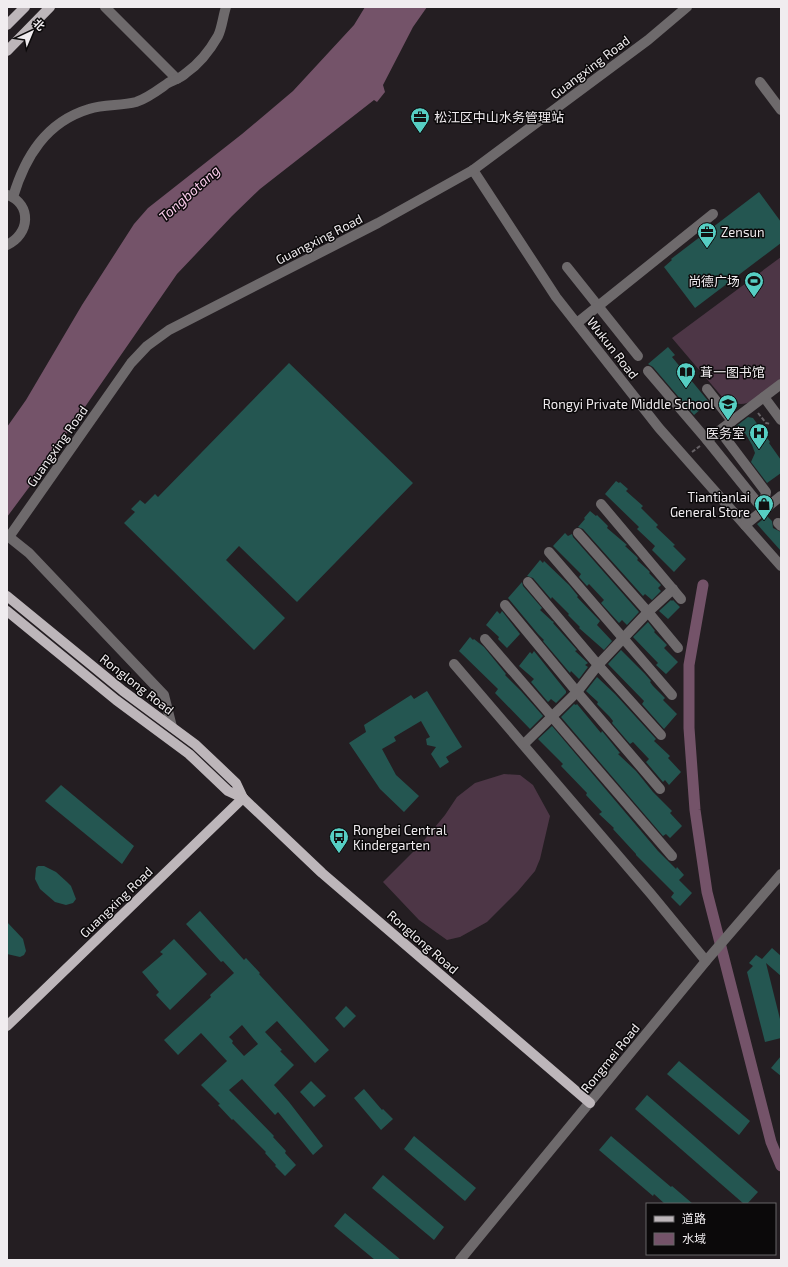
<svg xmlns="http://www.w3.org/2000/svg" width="788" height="1267" font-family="'Exo 2','Noto Sans SC',sans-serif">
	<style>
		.grass { fill: #4d3646 }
		.water { fill: #745369 }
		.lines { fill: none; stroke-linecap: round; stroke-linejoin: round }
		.canal { stroke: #745369; stroke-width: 11 }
		.building { fill: #245651; fill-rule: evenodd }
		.path { stroke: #666165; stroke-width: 2; stroke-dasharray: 4 2; stroke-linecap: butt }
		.minor { stroke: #6e6a6c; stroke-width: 10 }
		.major { stroke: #bdb6ba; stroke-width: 10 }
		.labels { text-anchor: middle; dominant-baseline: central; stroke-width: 3; stroke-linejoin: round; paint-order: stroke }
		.street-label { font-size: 13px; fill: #f0ecef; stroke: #0b090a }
		.poi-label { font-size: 13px; fill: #f0ecef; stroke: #0b090a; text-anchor: start }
		.water-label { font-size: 14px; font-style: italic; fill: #facaea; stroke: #0b090a }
	</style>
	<rect width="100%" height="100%" fill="#241e22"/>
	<!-- grass -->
	<g class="grass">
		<path d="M781,257V380C770,389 756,403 741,404C735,404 728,401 723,398L672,338Z"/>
		<path d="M504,774L520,775L533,785L550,816L540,859L535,871L518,891L487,922L460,937L447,940L419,920L383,882L421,844L445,815L457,797L475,783Z"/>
	</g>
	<!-- water -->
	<path class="water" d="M365,7H427L413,27L383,85L385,92L377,102L374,100L260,189L232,216L177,274L33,482L7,517V427L26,400L82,305L134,224L148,208L242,134L293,91L354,25Z"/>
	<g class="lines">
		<!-- canal -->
		<path class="canal" d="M703,585L689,665V728L695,810L707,892L771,1142L781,1166"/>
	</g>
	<!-- building -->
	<g class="building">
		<path d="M759,192L781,222V243L695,308L664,267L672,260L671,259Z"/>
		<path d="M668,347L675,355L672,357L709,402L694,415L653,367L648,364Z"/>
		<path d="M289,363L413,483L297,602L239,546L226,560L285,618L254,650L124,523L135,512L131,509L140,500L145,504L155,494L158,497Z"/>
		<path d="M748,417L753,418L770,442L769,443L781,460V473L767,483L751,462L755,453L752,445L745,433L737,439L730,431Z"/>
		<path d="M616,481L619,483L620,482L628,489L626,491L643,506L641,508L658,525L656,527L675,545L673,546L686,559L674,572L652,550L655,546L637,529L639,527L605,494Z"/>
		<path d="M590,511L596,516L597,515L608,526L607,528L627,545L625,546L637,557L638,559L637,560L647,569L650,572L649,573L661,585L658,588L661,591L652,600L645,594L643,596L583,529L578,527L585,519L584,518Z"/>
		<path d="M767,516L772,521L773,528L781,532V551L757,524Z"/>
		<path d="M565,533L568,536L572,534L573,537L639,612L627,625L622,620L619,623L601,603L604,600L589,584L587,586L579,577L581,574L553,546Z"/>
		<path d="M540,560L543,563L544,561L569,585L578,596L577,597L600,621L597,625L612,641L604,650L579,628L580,627L568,615L569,614L552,597L551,599L533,578L527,576Z"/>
		<path d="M522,582L523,586L542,608L540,610L552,621L554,622L553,623L577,650L575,651L588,663L585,665L588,667L579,679L571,671L570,673L543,641L544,640L538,634L508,598Z"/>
		<path d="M671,600L672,601L673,600L680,607L668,619L659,611Z"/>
		<path d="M497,611L500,614L502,611L520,634L507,648L498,639L499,637L486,625Z"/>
		<path d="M648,622L655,631L654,632L667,645L664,648L678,662L666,674L656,665L658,663L633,637Z"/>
		<path d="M470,637L473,640L474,639L484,647L506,674L505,675L521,691L543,716L530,729L495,693L498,689L459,651Z"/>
		<path d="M621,650L645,674L651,681L650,682L653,686L665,698L663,700L677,714L664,729L642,704L644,701L608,664Z"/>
		<path d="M534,651L566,691V693L556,703L551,699L548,702L531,682L534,679L519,666L530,652L532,654Z"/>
		<path d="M597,677L615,694L656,739L654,741L670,756L668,758L681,772L669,785L665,780L663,782L646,762L649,759L633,742L630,744L612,723L613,721L609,716L597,704L598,702L586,691Z"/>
		<path d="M427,691L462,747L446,757L449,762L440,768L431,754L436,747L427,745L426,739L430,737L421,721L394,737L396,741L382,749L396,775L419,796L404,812L380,789L349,743L366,732L364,725L411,695L414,699Z"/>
		<path d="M574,704L576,705L577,704L601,733L602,731L620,753L618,754L636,771L653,792L672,811L670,813L682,826L670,838L666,834L663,836L561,717Z"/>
		<path d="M552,726L658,851L676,869L677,867L684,875L679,880L692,893L680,906L671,897L674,893L636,855V854L613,829L614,828L599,814L602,812L586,795L587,793L561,766L563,764L538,739Z"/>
		<path d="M61,785L134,846L122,864L45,801Z"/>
		<path d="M38,866H44L56,872L67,882L71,886L76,899L73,903L66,905L55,902L40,889L35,879L36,868Z"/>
		<path d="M200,911L244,960L246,958L260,973L259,974L329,1050L315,1063L277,1021L265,1032L282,1050L280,1051L294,1065L274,1085L289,1102L323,1146L313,1155L278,1112L275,1115L242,1079L229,1090L274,1136L273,1137L286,1151L285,1153L296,1165L285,1176L275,1166L276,1165L265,1153L266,1152L233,1119L232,1120L218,1105L220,1104L201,1085L227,1061L201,1033L178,1055L164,1040L211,997L210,995L234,973L223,961L221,962L186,924ZM242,1025L258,1044L244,1056L232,1043L233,1041L229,1037Z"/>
		<path d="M7,922L23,939L26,951L24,955L20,957L7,954Z"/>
		<path d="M174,939L207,974L170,1010L156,995L159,992L142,972L163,954L160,952Z"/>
		<path d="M772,948L781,956V976L766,963L781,1023V1038L765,1042L747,972L753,966L749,963L756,955L762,959Z"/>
		<path d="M346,1006L356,1016L344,1028L335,1018Z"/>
		<path d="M781,1056V1076L771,1068Z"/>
		<path d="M679,1061L750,1121L739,1135L667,1074Z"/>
		<path d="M311,1081L326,1096L314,1107L300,1092Z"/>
		<path d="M364,1089L382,1110L383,1109L393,1119L381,1130L354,1098Z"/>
		<path d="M647,1095L758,1192L747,1204H744L635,1109Z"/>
		<path d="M414,1136L476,1188L465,1201L404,1149Z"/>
		<path d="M611,1136L671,1187L672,1186L693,1204H665L654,1194L653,1196L599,1150Z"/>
		<path d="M383,1175L444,1227L434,1240L372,1188Z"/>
		<path d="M345,1213L401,1260H375L334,1226Z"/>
	</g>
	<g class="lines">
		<!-- path -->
		<g class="path">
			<path d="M758,413L766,423L771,424"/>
			<path d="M692,452L700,446"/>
		</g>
		<!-- minor -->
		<g class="minor">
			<path d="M105,7L177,79"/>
			<path d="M760,82L781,110"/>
			<path d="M473,170L556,297L659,428L781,566"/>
			<path d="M13,197C25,157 46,122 89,109C104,104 121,106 136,102C148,98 158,90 168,83C174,80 181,78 186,73C199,64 210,50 218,36C222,28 223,16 226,7"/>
			<path d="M7,245C30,234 32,205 8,195"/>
			<path d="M567,267L638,356"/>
			<path d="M577,323L713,214"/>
			<path d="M648,371L707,440L757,502H764L768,507"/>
			<path d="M707,389L732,421"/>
			<path d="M764,397L781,420"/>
			<path d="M720,431L766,492L764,502"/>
			<path d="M707,440L781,384"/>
			<path d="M601,504L681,599"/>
			<path d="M778,523L781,526"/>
			<path d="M745,525L781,496"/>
			<path d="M578,533L648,612L678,648"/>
			<path d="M549,552L672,695"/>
			<path d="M528,582L598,665L661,735"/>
			<path d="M505,605L577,692L660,789"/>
			<path d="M485,639L672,856"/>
			<path d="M454,664L651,894L706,961"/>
			<path d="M172,727L164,695L29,553L9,537L131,363L147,346L169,330L378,223L473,170L648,40L687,7"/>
			<path d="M524,744L577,692L598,665L648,612L673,589"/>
			<path d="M460,1260L706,961L781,874"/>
		</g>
		<!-- major -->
		<g class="major">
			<path d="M7,25L25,7"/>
			<path d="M7,51L50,7"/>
			<path d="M7,596L123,691L196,745L236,783L243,798"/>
			<path d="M7,611L116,700L189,754L228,791L243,798L322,873L590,1103"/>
			<path d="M7,1026L243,798"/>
		</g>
	</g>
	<!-- icons -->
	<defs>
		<g id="office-pin" transform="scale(1)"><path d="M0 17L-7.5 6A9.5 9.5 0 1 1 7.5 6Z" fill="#56cec3" stroke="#0b090a"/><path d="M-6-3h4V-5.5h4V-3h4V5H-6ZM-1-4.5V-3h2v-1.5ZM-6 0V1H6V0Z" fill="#111"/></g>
		<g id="stadium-pin" transform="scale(1)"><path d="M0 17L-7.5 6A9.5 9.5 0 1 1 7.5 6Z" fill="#56cec3" stroke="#0b090a"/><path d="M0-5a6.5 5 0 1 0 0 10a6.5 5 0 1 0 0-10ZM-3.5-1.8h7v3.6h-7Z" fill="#111"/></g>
		<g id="library-pin" transform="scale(1)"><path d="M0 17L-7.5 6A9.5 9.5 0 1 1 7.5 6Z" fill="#56cec3" stroke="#0b090a"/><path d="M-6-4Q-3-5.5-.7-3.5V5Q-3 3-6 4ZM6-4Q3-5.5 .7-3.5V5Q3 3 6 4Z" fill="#111"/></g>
		<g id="school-pin" transform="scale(1)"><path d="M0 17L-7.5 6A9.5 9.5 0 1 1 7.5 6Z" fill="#56cec3" stroke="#0b090a"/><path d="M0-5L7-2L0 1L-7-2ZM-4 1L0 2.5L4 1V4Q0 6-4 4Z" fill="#111"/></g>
		<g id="hospital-pin" transform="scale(1)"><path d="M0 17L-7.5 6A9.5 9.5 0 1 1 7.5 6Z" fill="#56cec3" stroke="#0b090a"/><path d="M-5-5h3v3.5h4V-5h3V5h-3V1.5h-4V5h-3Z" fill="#111"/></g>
		<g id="shop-pin" transform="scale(1)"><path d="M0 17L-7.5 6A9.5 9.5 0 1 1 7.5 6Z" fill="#56cec3" stroke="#0b090a"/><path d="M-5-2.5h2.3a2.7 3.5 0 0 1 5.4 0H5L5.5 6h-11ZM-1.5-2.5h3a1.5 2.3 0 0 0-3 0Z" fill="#111"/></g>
		<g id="bus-pin" transform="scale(1)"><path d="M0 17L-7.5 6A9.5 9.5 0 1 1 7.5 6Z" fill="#56cec3" stroke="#0b090a"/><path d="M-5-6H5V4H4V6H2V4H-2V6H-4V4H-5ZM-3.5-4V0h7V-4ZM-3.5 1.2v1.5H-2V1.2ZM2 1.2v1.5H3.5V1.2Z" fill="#111"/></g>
	</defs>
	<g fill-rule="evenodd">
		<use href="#office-pin" x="420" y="117"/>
		<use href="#office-pin" x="707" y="232"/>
		<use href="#stadium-pin" x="754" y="281"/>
		<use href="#library-pin" x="686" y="372"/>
		<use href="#school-pin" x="728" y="404"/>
		<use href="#hospital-pin" x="759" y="433"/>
		<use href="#shop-pin" x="764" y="504"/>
		<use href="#bus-pin" x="339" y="837"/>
	</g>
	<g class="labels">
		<!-- street labels -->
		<g class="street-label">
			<text transform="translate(590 67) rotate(-37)">Guangxing Road</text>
			<text transform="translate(319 239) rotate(-27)">Guangxing Road</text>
			<text transform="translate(613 348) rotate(52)">Wukun Road</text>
			<text transform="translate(57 446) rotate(-55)">Guangxing Road</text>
			<text transform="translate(137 684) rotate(38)">Ronglong Road</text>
			<text transform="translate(116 902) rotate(-44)">Guangxing Road</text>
			<text transform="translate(423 942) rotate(41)">Ronglong Road</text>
			<text transform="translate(610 1058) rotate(-51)">Rongmei Road</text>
		</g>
		<!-- poi labels -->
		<g class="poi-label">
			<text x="434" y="117">松江区中山水务管理站</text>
			<text x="721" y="232">Zensun</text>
			<text x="740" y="281" text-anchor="end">尚德广场</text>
			<text x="700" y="372">茸一图书馆</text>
			<text x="714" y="404" text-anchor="end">Rongyi Private Middle School</text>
			<text x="745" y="433" text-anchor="end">医务室</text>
			<text x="750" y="497" text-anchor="end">Tiantianlai<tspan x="750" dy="15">General Store</tspan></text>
			<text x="353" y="830">Rongbei Central<tspan x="353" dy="15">Kindergarten</tspan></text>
		</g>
		<!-- water labels -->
		<g class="water-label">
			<text transform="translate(189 193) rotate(-42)">Tongbotang</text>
		</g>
	</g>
	<!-- border -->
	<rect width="788" height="1267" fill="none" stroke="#f0ecef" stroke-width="16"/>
	<!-- legend -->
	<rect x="646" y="1203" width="130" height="52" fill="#0b090a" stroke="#676466"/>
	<rect x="654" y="1216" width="20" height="6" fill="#bdb6ba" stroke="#676466"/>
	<text x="682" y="1223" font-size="12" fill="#f0ecef">道路</text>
	<rect x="654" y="1233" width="20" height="12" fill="#745369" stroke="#676466"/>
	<text x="682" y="1243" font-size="12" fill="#f0ecef">水域</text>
	<!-- north arrow -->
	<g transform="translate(32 32) rotate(44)" stroke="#0b090a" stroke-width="3" paint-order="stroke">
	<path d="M0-3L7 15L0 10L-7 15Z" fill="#f0ecef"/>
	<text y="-6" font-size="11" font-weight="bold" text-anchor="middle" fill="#f0ecef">北</text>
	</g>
</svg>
